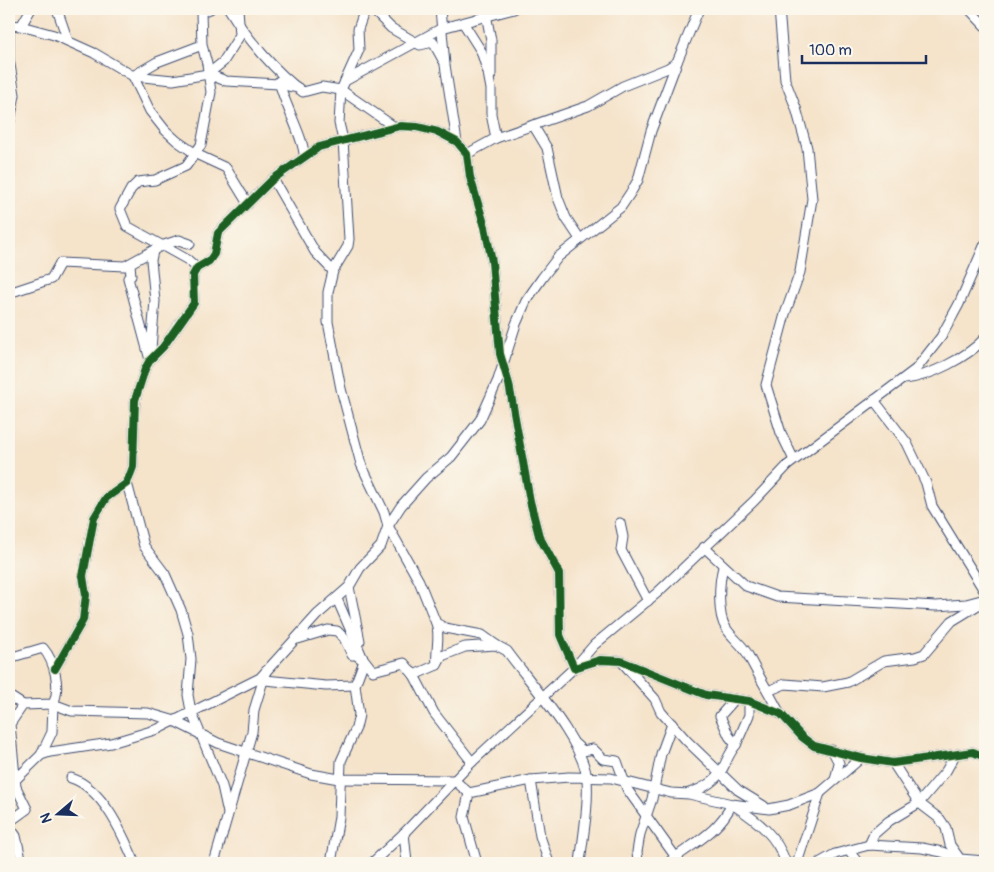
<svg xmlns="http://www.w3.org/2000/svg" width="994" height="872" font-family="Pangolin,sans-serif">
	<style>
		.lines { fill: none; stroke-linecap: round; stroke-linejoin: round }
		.minor-casing { stroke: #3c4a6e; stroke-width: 11 }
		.minor { stroke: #fff; stroke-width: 9 }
		.cycleway-casing { stroke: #fbf7ec; stroke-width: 11 }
		.cycleway { stroke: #1b5e20; stroke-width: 8 }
	</style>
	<rect width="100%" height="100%" fill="#fbf7ec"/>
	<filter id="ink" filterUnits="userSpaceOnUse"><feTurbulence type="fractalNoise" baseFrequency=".02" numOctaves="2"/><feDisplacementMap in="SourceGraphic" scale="10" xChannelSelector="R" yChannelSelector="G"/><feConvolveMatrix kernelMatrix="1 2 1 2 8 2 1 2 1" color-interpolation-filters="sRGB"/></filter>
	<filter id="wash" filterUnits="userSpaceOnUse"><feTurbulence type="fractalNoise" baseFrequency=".0096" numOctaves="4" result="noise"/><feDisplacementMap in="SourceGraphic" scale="20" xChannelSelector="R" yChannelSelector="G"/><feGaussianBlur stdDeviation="1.12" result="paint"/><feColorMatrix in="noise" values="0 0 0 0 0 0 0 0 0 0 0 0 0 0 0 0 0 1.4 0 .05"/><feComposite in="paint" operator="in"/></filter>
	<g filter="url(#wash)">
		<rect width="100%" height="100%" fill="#f5e3ca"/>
	</g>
	<g filter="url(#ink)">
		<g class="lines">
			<!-- minor casing -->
			<g class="minor-casing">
				<g id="minor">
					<path d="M57,9L68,41"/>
					<path d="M229,9C246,37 276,73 303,92L322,87L341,90L393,126"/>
					<path d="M365,9L358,29L359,50L341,90L339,123L343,140L349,239L348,246L333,271L328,292V322L341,389L361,464L384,512L388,526L419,581L436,623L445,628L482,635L496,645"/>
					<path d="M372,9L391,28L420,45L433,42L443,60"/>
					<path d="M440,9L445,65L457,142"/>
					<path d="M485,9L491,40V75"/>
					<path d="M779,9L785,80L796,108L807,148L812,199L800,272L785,314L766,385L781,433L794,460"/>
					<path d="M969,9L985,26"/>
					<path d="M464,24L481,51L488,73L491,89V114L496,138"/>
					<path d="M9,25L21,26L54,35L94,53L133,76L173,80L208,74L226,81L279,84L298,88"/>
					<path d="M21,26L31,9"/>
					<path d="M208,74L223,62L240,35L238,9"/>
					<path d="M133,76L150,111L165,130L177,141L196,154L226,168L248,204"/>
					<path d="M133,76L157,62L202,45"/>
					<path d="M279,81C283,102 306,142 304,157"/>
					<path d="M345,81L442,28L514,9"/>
					<path d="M9,125L15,95L9,59V33"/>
					<path d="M533,125L547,148L558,198L566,218L580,239"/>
					<path d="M467,154L496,138L588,106L623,86L668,68L677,62L699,9"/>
					<path d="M273,179L315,252L333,271"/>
					<path d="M130,264L131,276L128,278L150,360L155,301L151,260L153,251"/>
					<path d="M197,268L188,260L127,226L120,209L131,189L138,182L155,180L186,166L201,145L211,92L207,64L202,45L201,12L210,9"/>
					<path d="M9,293L51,279L60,263L125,266L161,246L179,240L190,244"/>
					<path d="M904,379C929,377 968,357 985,338"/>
					<path d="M874,400L907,443L926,483L932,506L985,592"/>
					<path d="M127,483L144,546L165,574L181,610L188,634L191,659L188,695L191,711L222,786L228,813"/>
					<path d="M620,523L623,537L621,550L648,601"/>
					<path d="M704,547L746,586L777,597L936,606L966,604L985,599"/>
					<path d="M723,567C719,582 717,615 726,628C732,638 743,645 748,655C758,675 770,694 780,714"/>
					<path d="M349,587L360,641"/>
					<path d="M436,623C441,637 435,650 437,665"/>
					<path d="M298,639L328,630L337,631L344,638L352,655H356L364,661L337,599"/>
					<path d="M9,658L43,648C55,662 61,688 53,704L23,705L10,724L16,787L27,809L9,822"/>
					<path d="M363,658L373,671L404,663L414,675"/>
					<path d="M622,662L655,699L661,712L687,741L738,790L764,806"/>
					<path d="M55,669L83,620L86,595L83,576L94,518L106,498L127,483L133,467L135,400L145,369L150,360L163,347L194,303L193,275L197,268L209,261L214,254L218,233L273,179L319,147L400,126L417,127L438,132L457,142L467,154L470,177L485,227L492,262L500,354L509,384L530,501L539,536L559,573L560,635L574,668L600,660L621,661L706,695L749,701L781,714L802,737L814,746L861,758L893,763L973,752L985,757"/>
					<path d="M265,680L326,686L355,685"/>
					<path d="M768,691L785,684L823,687L848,682L884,661L915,657L924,654L952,621L983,602"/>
					<path d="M9,696L23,705"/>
					<path d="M575,744L583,751L593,749L603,759L617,761L627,789L680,863"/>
					<path d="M736,745L749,715V701"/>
					<path d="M832,750L839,763L835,780"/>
					<path d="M41,755L52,732L53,704L72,711L148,713L172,720L218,743L311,774L339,779L454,780L469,793L531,780L569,777L611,778L671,793L689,794L732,804L769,809L789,805L820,793L861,758"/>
					<path d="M472,762L434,713L414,675L437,665L442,656L465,647L496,645L507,651C530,683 584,741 587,780C589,807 583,836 580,863"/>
					<path d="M893,763L919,803L940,819L946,828L950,845L960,859"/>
					<path d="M71,778C103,788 123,835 135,863"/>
					<path d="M531,780L540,836L549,863"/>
					<path d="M9,786L41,755L50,752L111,743L158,729L260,678L317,615L349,587L360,568L381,546L388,526L401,506L426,478L451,457L480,420L498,380L516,324L526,301L542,278L558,257L621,207L631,192L638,180L651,131L677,62"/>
					<path d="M469,793L464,817L477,863"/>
					<path d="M689,793C703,789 718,780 724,766C728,758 730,752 736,745L729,736L720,716L735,699"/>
					<path d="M735,806C759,822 776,835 786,863"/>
					<path d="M9,826L16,836L22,863"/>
					<path d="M404,833L407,863"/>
					<path d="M869,845L874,834L889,821L919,803L946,771L955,755"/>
					<path d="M849,851L858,863"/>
					<path d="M214,863L252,732L254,710L266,671"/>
					<path d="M331,863L339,817L341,761L356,728L359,715L355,685L364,661"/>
					<path d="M372,863L404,833L472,762L574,668L594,645L657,593L754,501L788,465L916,369L941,337L959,304L985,244"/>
					<path d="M638,863L637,852L640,834L652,799L661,754L672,724"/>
					<path d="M668,863C693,843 718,833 732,804"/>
					<path d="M797,863L820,793"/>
					<path d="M819,863L835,854L869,845L922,848L942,852L960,859L985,861"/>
				</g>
			</g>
			<!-- minor -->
			<use href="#minor" class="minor"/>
			<!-- cycleway casing -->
			<g class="cycleway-casing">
				<path id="cycleway" d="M55,669L83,620L86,595L83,576L94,518L106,498L127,483L133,467L135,400L145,369L150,360L163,347L194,303L193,275L197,268L209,261L214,254L218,233L273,179L319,147L400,126L417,127L438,132L457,142L467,154L470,177L485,227L492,262L500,354L509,384L530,501L539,536L559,573L560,635L574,668L600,660L621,661L706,695L749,701L781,714L802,737L814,746L861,758L893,763L973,752L985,757"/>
			</g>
			<!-- cycleway -->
			<use href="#cycleway" class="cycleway"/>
		</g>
	</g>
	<!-- margin -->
	<rect width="994" height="872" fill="none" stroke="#fbf7ec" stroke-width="30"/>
	<!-- north arrow -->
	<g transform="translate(58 814) rotate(251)" stroke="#fbf7ec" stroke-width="4" paint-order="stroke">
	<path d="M0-4L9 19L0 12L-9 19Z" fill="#1b2f5e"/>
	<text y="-8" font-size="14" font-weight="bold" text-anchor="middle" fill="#1b2f5e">N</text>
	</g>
	<!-- scale -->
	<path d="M802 55v8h124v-8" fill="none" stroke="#1b2f5e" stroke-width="2.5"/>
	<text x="809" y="55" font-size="15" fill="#1b2f5e" stroke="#fbf7ec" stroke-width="4" paint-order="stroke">100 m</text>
</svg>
